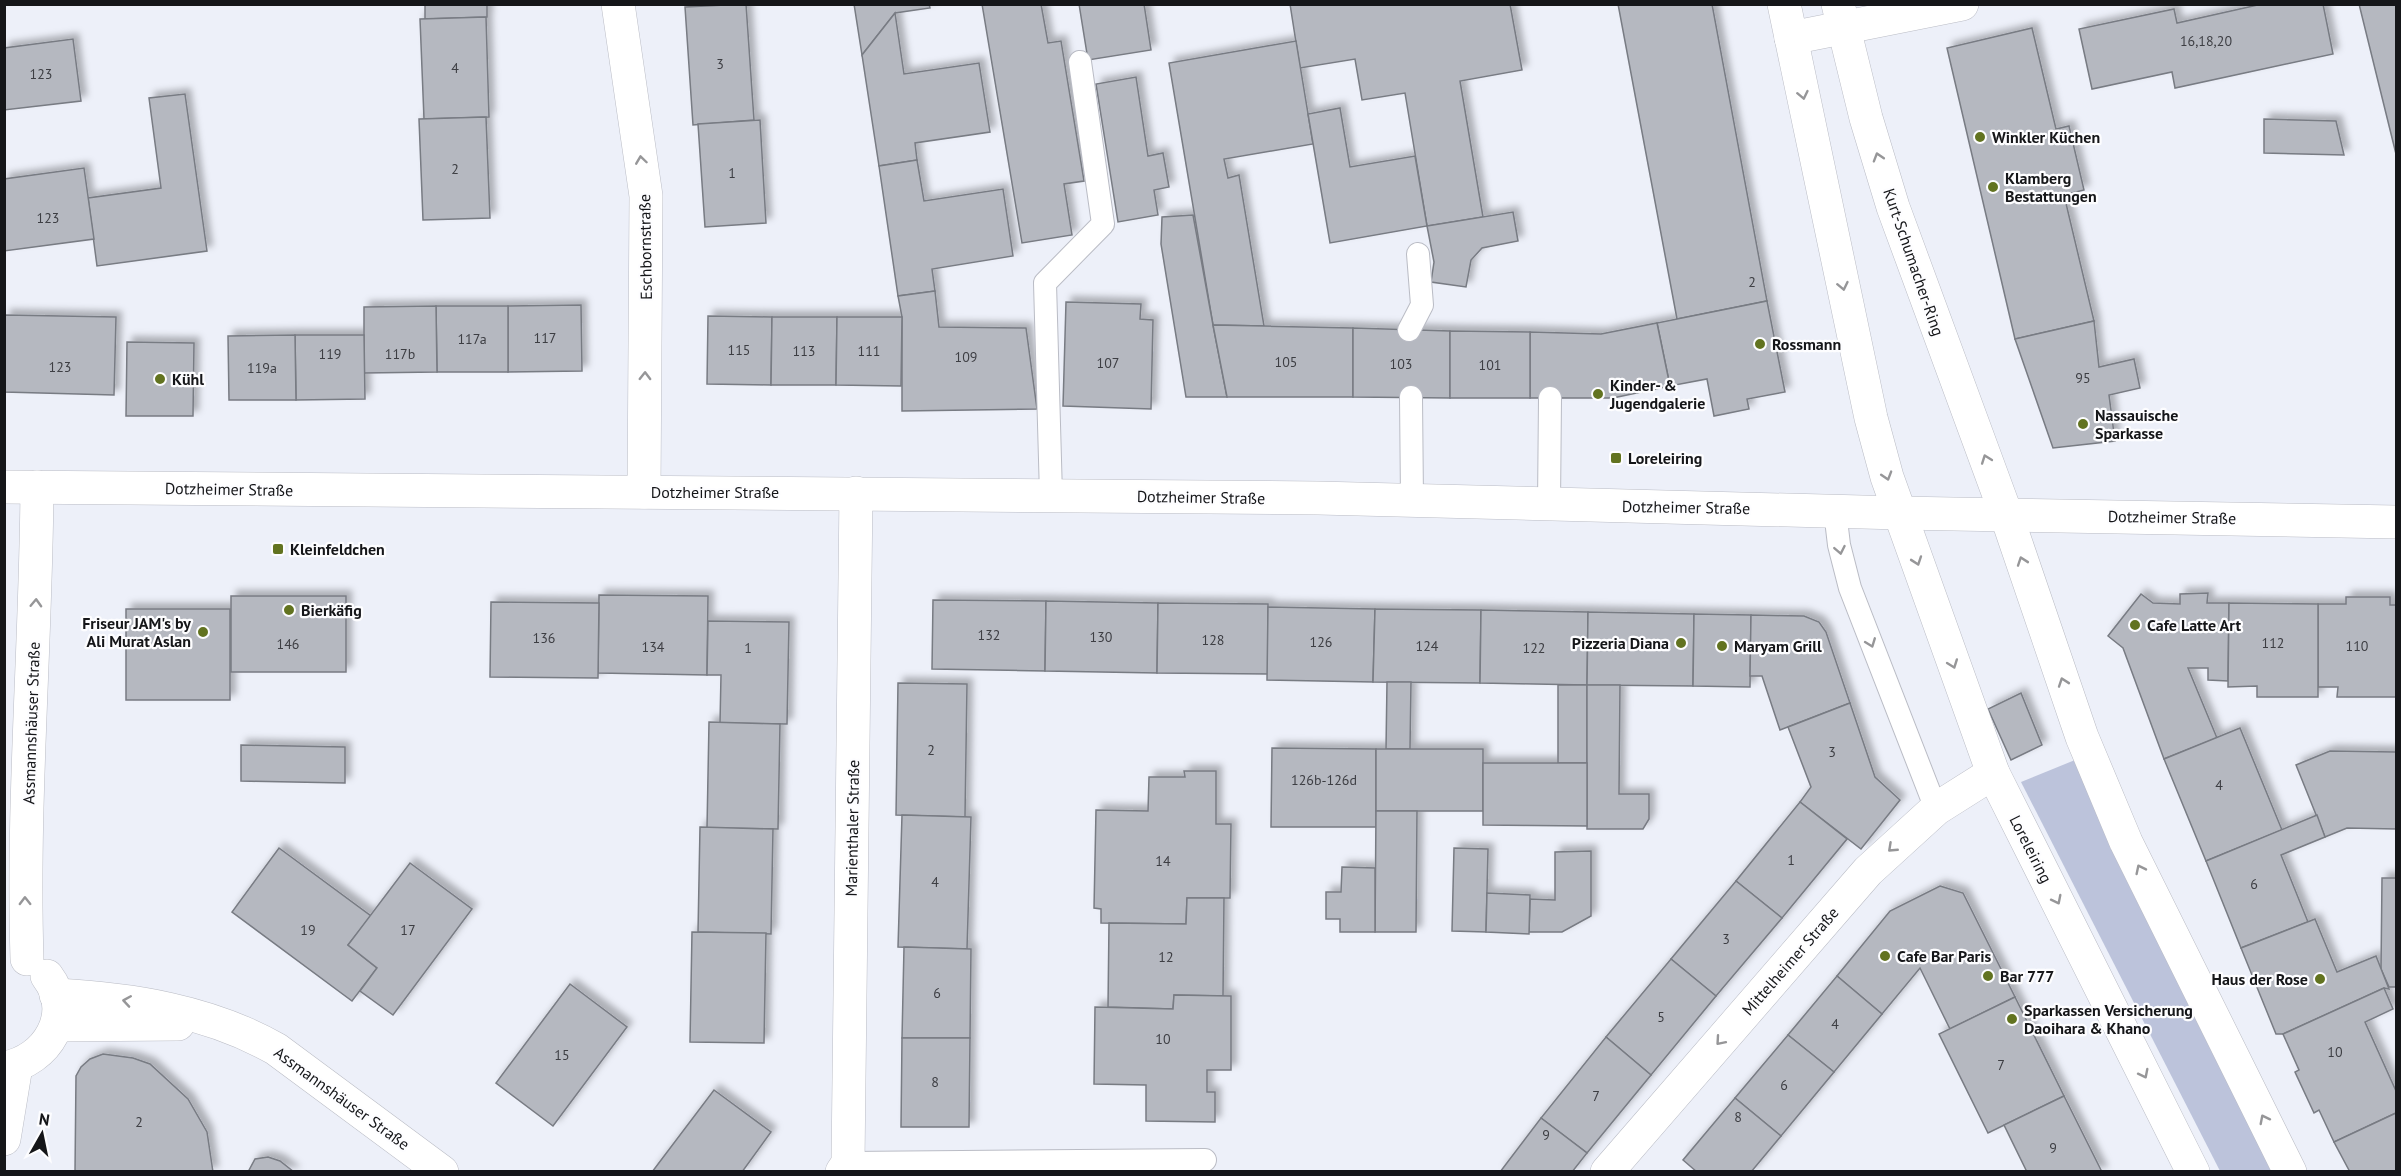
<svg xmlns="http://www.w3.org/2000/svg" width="2401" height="1176" font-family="'PT Sans',sans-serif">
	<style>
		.green { fill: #bcc3db }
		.building { fill: #b5b8c0; stroke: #787b83; stroke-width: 1.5; filter: url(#shadow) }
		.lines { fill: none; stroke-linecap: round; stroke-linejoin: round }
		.lane-casing { stroke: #babcc5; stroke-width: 24 }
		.street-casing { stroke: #babcc5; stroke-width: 34 }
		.secondary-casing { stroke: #babcc5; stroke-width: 34 }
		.primary-casing { stroke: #babcc5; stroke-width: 34 }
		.lane { stroke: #fff; stroke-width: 22 }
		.street { stroke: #fff; stroke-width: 33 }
		.secondary { stroke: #fff; stroke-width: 33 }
		.primary { stroke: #fff; stroke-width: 33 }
		.oneway { stroke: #969698 }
		.poi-dot { fill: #627320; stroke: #fdfdff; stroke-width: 2 }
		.labels { text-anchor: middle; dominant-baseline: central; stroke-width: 4.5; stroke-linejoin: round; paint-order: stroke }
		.number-label { font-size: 14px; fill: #3d3e43 }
		.poi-label { font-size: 16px; font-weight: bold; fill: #151619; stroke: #fdfdff; text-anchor: start }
		.street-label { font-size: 16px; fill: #151619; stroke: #fdfdff }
	</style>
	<defs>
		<filter id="shadow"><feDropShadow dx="5.5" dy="-5.5" stdDeviation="3" flood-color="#0004"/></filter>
	</defs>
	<rect width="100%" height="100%" fill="#edf0f9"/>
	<!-- green -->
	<path class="green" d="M2075,760L2273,1171H2220L2021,782Z"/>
	<!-- building -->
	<g class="building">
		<path d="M425,4H487V17L425,19Z"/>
		<path d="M746,4L754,120L693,125L685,7Z"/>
		<path d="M854,4H929L930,8L895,13L862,55Z"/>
		<path d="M982,4H1041L1048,43L1061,41L1084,181L1064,184L1072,235L1022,243Z"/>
		<path d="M1079,4H1144L1151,50L1088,60Z"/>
		<path d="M1290,4H1510L1522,70L1460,81L1483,217L1427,226L1405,93L1362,100L1355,59L1300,68Z"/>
		<path d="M1618,4H1712L1767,301L1677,319Z"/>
		<path d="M2262,4H2323L2333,54L2175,88L2172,72L2092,89L2079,29L2174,9L2177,23Z"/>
		<path d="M2359,4H2396V154Z"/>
		<path d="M895,13L904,74L979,63L990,132L915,143L917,160L879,166L862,55Z"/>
		<path d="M486,17L489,117L424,119L420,19Z"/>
		<path d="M2032,28L2056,129L2069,126L2084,190L2064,195L2094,321L2015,339L1947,48Z"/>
		<path d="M73,39L81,101L4,110V48Z"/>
		<path d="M1296,41L1313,144L1224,159L1228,178L1239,175L1264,326L1213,325L1169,63Z"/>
		<path d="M1136,77L1148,156L1163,153L1169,187L1154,190L1158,215L1118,222L1096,84Z"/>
		<path d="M185,94L207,251L97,266L88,198L161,188L149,98Z"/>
		<path d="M1340,108L1350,167L1415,156L1427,226L1330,243L1308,114Z"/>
		<path d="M486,117L490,218L423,220L419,119Z"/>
		<path d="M2264,119L2336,121L2344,155L2264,153Z"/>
		<path d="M760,120L766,223L705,227L698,124Z"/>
		<path d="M917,160L924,201L1003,189L1013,256L932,269L935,291L898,296L879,166Z"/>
		<path d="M84,168L94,239L4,251V179Z"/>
		<path d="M1513,212L1518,241L1482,248L1471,260L1466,287L1431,282L1434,262L1427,226Z"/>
		<path d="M1193,215L1213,325L1227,397H1186L1161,244L1162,217Z"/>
		<path d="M935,291L939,327L1026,328L1037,409L902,411V317L898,296Z"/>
		<path d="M1767,301L1785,392L1747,399L1749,409L1714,416L1707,379L1670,386L1657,323Z"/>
		<path d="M1066,302L1141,304L1140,319L1153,320L1151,409L1063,406Z"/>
		<path d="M581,305L582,371L508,372V306Z"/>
		<path d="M436,306H508V372H437Z"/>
		<path d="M436,306L437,372L364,373V307Z"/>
		<path d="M5,315L116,317L114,395L4,392Z"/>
		<path d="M708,316L772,317L771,385L707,384Z"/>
		<path d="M772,317H837L836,385H771Z"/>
		<path d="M837,317H902L901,386L836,385Z"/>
		<path d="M2094,321L2099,367L2134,359L2140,388L2109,395L2115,441L2053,448L2015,339Z"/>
		<path d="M1657,323L1670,386L1613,398H1530V332L1601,334Z"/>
		<path d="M1213,325L1353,328V397H1227Z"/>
		<path d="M1353,328L1450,331V398L1353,397Z"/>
		<path d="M1450,331L1530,332V398H1450Z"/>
		<path d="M295,335H364L365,399L296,400Z"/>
		<path d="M295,335L296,400H229L228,336Z"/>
		<path d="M127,342L194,343L193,416H126Z"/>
		<path d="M2208,593L2207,603H2229L2228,681L2208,680V668H2188L2217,738L2164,759L2123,648L2108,636L2141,594L2153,603L2180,604V594Z"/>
		<path d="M599,595L708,596L707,675L598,673Z"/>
		<rect x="231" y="596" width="115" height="76"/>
		<path d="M2346,597H2390V605H2396V697H2337L2338,687H2318V604H2346Z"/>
		<path d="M933,600L1046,601L1045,671L932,669Z"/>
		<path d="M1046,601L1158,603L1157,673L1045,671Z"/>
		<path d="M491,602L599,603L598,678L490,677Z"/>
		<path d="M1158,603L1268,604V674L1157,673Z"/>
		<path d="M2229,603L2318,604V697H2257V686L2228,687Z"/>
		<path d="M1268,607L1375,609L1373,682L1267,680Z"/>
		<rect x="126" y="609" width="104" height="91"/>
		<path d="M1375,609L1481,610L1480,683L1373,682Z"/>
		<path d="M1481,610L1588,612L1587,685L1480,683Z"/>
		<path d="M1588,612L1694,614L1693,686L1587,685Z"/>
		<path d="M1694,614L1751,615L1750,687L1693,686Z"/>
		<path d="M1751,615L1804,616L1819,622L1826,632L1850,703L1780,730L1762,676H1750Z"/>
		<path d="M708,621L789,622L787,724L720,723L721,675H707Z"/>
		<path d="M1387,682H1411L1410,749H1386Z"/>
		<path d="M898,683L967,684L965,817L896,815Z"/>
		<rect x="1558" y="685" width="29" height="78"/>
		<path d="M1587,685H1620L1619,794H1649V819L1643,829H1587Z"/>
		<path d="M2021,693L2042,745L2011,760L1988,709Z"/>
		<path d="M1850,703L1875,777L1900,800L1861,849L1800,802L1811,787L1788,727Z"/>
		<path d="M709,722L780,724L778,829L707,828Z"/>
		<path d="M2240,728L2282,830L2206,861L2164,759Z"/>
		<path d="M241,745L345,747V783L241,781Z"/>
		<path d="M1272,748L1376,749V827H1271Z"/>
		<rect x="1376" y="749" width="107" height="62"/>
		<path d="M2330,751L2396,752V829L2347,828L2325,837L2296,765Z"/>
		<path d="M1483,763H1587V826L1483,825Z"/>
		<path d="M1184,771H1216V824H1231L1230,898H1187L1186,924L1101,923V909L1094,908L1096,810L1148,811L1149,777H1185Z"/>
		<path d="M1800,802L1847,839L1782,918L1736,881Z"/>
		<path d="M1376,811H1417L1416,932H1375Z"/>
		<path d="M902,815L971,817L967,949L898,947Z"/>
		<path d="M2317,815L2325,837L2281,855L2308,922L2241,948L2206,861Z"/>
		<path d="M700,827L773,829L771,934L698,932Z"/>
		<path d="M279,848L371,916L348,945L377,968L352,1001L232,912Z"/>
		<path d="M1454,848L1488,849L1486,932L1452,931Z"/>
		<path d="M1591,851V916L1562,932H1529L1530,899L1555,900V852Z"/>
		<path d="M410,863L472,909L393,1015L360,991L377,968L348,945Z"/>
		<path d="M1342,867L1375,868V932H1340V919H1326V892H1341Z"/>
		<path d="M2382,878H2396V987H2389L2381,969Z"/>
		<path d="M1736,881L1782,918L1716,996L1671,959Z"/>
		<path d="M1940,886L1963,893L2015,997L1950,1029L1920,968L1882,1014L1837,976L1890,911Z"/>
		<path d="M1487,893L1530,895L1529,934L1486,932Z"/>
		<path d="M1187,898H1224L1223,996L1174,995L1173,1009L1108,1007L1109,923L1186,924Z"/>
		<path d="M2315,919L2337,972L2376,956L2389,989L2384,988L2283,1034H2276L2241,948Z"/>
		<path d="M692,932L766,933L764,1043L690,1042Z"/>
		<path d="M904,947L971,949L970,1038H902Z"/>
		<path d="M1671,959L1716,996L1651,1075L1606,1037Z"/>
		<path d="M1837,976L1882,1014L1834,1072L1788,1035Z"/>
		<path d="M570,984L627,1027L553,1126L496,1083Z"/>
		<path d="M2384,988L2393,1009L2365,1022L2396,1091V1113L2334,1142L2319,1110L2314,1113L2295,1072L2299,1070L2283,1034Z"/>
		<path d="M1174,995L1231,996V1070H1207V1092H1215V1122L1146,1121V1085L1094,1084L1095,1007L1173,1009Z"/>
		<path d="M2015,997L2064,1096L1988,1133L1939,1034Z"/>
		<path d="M1788,1035L1834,1072L1781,1136L1735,1098Z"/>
		<path d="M1606,1037L1651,1075L1587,1153L1541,1118Z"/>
		<path d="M902,1038H970L969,1127H901Z"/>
		<path d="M103,1054L133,1058L150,1064L188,1099L207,1132L213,1172H75L76,1076L81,1067L90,1059Z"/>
		<path d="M714,1090L771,1132L742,1172H652Z"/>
		<path d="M2064,1096L2102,1172H2027L2004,1125Z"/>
		<path d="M1735,1098L1781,1136L1751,1172H1697L1683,1160Z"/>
		<path d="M2396,1113V1172H2350L2334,1142Z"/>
		<path d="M1541,1118L1587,1153L1572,1172H1500Z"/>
		<path d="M268,1157L280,1161L294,1172H248L255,1159Z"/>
	</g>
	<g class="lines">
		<!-- lane casing -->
		<g class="lane-casing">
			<g id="lane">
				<path d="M1409,330L1422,305L1418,254"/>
				<path d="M1411,397L1412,500"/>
				<path d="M1051,495L1045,283L1103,224L1080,62"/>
				<path d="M1549,504L1550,398"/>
				<path d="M1835,511L1839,545L1850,588L1936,809"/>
				<path d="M848,1163L1205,1160"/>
			</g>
		</g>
		<!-- street casing -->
		<g class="street-casing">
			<g id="street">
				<path d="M618,4L646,196L644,492"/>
				<path d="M1791,38L1962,4"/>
				<path d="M27,959C22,802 36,644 37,487"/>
				<path d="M56,995C132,999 209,1011 276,1049L442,1172"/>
				<path d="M57,1025L178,1024"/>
				<path d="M4,1068C47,1061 76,1014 47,976"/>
				<path d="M4,1139L16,1066"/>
				<path d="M842,1172L848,1163L856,493"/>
				<path d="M1607,1172L1868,871L1936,809L1993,773"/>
			</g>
		</g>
		<!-- secondary casing -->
		<g class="secondary-casing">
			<path id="secondary" d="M4,487L1318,498L1900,513L2396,522"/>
		</g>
		<!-- primary casing -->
		<g class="primary-casing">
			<g id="primary">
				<path d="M1784,4L1871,418L1887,477L1993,773L2193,1172"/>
				<path d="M1838,4L1866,118L1893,207L2006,514L2082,737L2126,842L2290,1172"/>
			</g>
		</g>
		<!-- lane -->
		<use href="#lane" class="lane"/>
		<!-- street -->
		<use href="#street" class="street"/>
		<!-- secondary -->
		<use href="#secondary" class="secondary"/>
		<!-- primary -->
		<use href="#primary" class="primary"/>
	</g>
	<!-- one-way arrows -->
	<defs><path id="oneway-chevron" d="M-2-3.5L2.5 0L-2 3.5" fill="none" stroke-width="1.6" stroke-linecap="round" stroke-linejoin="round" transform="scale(1.5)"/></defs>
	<g class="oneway">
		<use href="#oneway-chevron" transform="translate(1803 95) rotate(78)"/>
		<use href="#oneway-chevron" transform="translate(1878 157) rotate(-107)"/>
		<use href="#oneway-chevron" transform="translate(641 160) rotate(-98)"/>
		<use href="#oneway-chevron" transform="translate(1843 286) rotate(78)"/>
		<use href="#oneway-chevron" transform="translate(645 376) rotate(-89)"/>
		<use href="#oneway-chevron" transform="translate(1986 459) rotate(-110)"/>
		<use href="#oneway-chevron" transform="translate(1887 476) rotate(73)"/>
		<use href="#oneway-chevron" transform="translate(1840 550) rotate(79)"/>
		<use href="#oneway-chevron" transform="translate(1917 561) rotate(71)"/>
		<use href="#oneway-chevron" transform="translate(2022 561) rotate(-109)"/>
		<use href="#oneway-chevron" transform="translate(36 603) rotate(-88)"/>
		<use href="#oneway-chevron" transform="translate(1871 643) rotate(69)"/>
		<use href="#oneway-chevron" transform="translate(1953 664) rotate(70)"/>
		<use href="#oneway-chevron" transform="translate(2063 682) rotate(-109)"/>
		<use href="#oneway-chevron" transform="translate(1892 848) rotate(137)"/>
		<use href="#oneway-chevron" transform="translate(2140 869) rotate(-116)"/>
		<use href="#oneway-chevron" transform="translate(2057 900) rotate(63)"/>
		<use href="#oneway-chevron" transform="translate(25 901) rotate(-91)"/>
		<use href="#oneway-chevron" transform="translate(127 1001) rotate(-171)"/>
		<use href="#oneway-chevron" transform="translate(1720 1041) rotate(131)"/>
		<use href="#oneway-chevron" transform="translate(2144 1074) rotate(63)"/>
		<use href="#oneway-chevron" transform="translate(2264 1119) rotate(-117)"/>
	</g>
	<!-- markers -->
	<g class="poi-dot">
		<circle cx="1980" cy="137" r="6"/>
		<circle cx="1993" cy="187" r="6"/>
		<circle cx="1760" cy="344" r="6"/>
		<circle cx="160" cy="379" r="6"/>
		<circle cx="1598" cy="394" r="6"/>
		<circle cx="2083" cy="424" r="6"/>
		<rect x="1610" y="452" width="12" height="12" rx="3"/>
		<rect x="272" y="543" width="12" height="12" rx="3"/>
		<circle cx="289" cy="610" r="6"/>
		<circle cx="2135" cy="625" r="6"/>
		<circle cx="203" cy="632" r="6"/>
		<circle cx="1681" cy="643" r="6"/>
		<circle cx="1722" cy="646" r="6"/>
		<circle cx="1885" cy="956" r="6"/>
		<circle cx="1988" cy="976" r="6"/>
		<circle cx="2320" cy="979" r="6"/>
		<circle cx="2012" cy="1019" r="6"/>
	</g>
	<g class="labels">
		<!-- number labels -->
		<g class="number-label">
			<text x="2206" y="41">16,18,20</text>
			<text x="720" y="64">3</text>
			<text x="455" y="68">4</text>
			<text x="41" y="74">123</text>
			<text x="455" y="169">2</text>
			<text x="732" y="173">1</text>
			<text x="48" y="218">123</text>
			<text x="1752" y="282">2</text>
			<text x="545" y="338">117</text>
			<text x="472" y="339">117a</text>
			<text x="739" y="350">115</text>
			<text x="804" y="351">113</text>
			<text x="869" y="351">111</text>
			<text x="330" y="354">119</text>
			<text x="400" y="354">117b</text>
			<text x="966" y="357">109</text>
			<text x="1286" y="362">105</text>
			<text x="1108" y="363">107</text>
			<text x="1401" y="364">103</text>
			<text x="1490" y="365">101</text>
			<text x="60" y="367">123</text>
			<text x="262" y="368">119a</text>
			<text x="2083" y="378">95</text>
			<text x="989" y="635">132</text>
			<text x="1101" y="637">130</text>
			<text x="544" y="638">136</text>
			<text x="1213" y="640">128</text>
			<text x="1321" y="642">126</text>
			<text x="2273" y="643">112</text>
			<text x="288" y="644">146</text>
			<text x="1427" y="646">124</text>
			<text x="2357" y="646">110</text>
			<text x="653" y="647">134</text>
			<text x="748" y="648">1</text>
			<text x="1534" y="648">122</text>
			<text x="931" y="750">2</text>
			<text x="1832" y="752">3</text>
			<text x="1324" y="780">126b-126d</text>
			<text x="2219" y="785">4</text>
			<text x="1791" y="860">1</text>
			<text x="1163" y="861">14</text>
			<text x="935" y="882">4</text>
			<text x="2254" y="884">6</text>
			<text x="308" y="930">19</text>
			<text x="408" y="930">17</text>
			<text x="1726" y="939">3</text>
			<text x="1166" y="957">12</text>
			<text x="937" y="993">6</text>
			<text x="1661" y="1017">5</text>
			<text x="1835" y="1024">4</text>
			<text x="1163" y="1039">10</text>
			<text x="2335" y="1052">10</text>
			<text x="562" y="1055">15</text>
			<text x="2001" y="1065">7</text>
			<text x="935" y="1082">8</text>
			<text x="1784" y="1085">6</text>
			<text x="1596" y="1096">7</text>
			<text x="1738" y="1117">8</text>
			<text x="139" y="1122">2</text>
			<text x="1546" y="1135">9</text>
			<text x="2053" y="1148">9</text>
		</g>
		<!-- poi labels -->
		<g class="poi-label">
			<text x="1992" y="137">Winkler Küchen</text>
			<text x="2005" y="178">Klamberg<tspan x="2005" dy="18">Bestattungen</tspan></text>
			<text x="1772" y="344">Rossmann</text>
			<text x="172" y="379">Kühl</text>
			<text x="1610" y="385">Kinder- &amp;<tspan x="1610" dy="18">Jugendgalerie</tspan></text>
			<text x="2095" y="415">Nassauische<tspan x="2095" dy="18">Sparkasse</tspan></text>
			<text x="1628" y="458">Loreleiring</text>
			<text x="290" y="549">Kleinfeldchen</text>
			<text x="301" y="610">Bierkäfig</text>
			<text x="191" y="623" text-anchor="end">Friseur JAM's by<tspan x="191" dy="18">Ali Murat Aslan</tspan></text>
			<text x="2147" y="625">Cafe Latte Art</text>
			<text x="1669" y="643" text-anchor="end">Pizzeria Diana</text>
			<text x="1734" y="646">Maryam Grill</text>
			<text x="1897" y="956">Cafe Bar Paris</text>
			<text x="2000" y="976">Bar 777</text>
			<text x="2308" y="979" text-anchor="end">Haus der Rose</text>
			<text x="2024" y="1010">Sparkassen Versicherung<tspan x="2024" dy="18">Daoihara &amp; Khano</tspan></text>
		</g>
		<!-- street labels -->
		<g class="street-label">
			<text transform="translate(645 247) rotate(-91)">Eschbornstraße</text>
			<text transform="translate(1914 262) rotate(71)">Kurt-Schumacher-Ring</text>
			<text transform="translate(229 489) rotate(1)">Dotzheimer Straße</text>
			<text x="715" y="492">Dotzheimer Straße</text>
			<text transform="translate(1201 497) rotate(1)">Dotzheimer Straße</text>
			<text transform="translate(1686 507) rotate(1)">Dotzheimer Straße</text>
			<text transform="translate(2172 517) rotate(1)">Dotzheimer Straße</text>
			<text transform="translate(31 723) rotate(-88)">Assmannshäuser Straße</text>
			<text transform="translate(852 828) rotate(-89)">Marienthaler Straße</text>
			<text transform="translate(2031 849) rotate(63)">Loreleiring</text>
			<text transform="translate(1790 961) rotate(-49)">Mittelheimer Straße</text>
			<text transform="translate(342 1098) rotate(36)">Assmannshäuser Straße</text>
		</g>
	</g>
	<!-- border -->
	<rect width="2401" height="1176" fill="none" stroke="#151619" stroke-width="12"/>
	<!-- north arrow -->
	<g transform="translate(42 1134) rotate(9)" stroke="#fdfdff" stroke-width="4.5" paint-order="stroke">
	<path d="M0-4.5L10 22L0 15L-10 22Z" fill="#151619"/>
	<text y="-9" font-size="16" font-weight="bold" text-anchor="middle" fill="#151619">N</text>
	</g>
</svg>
